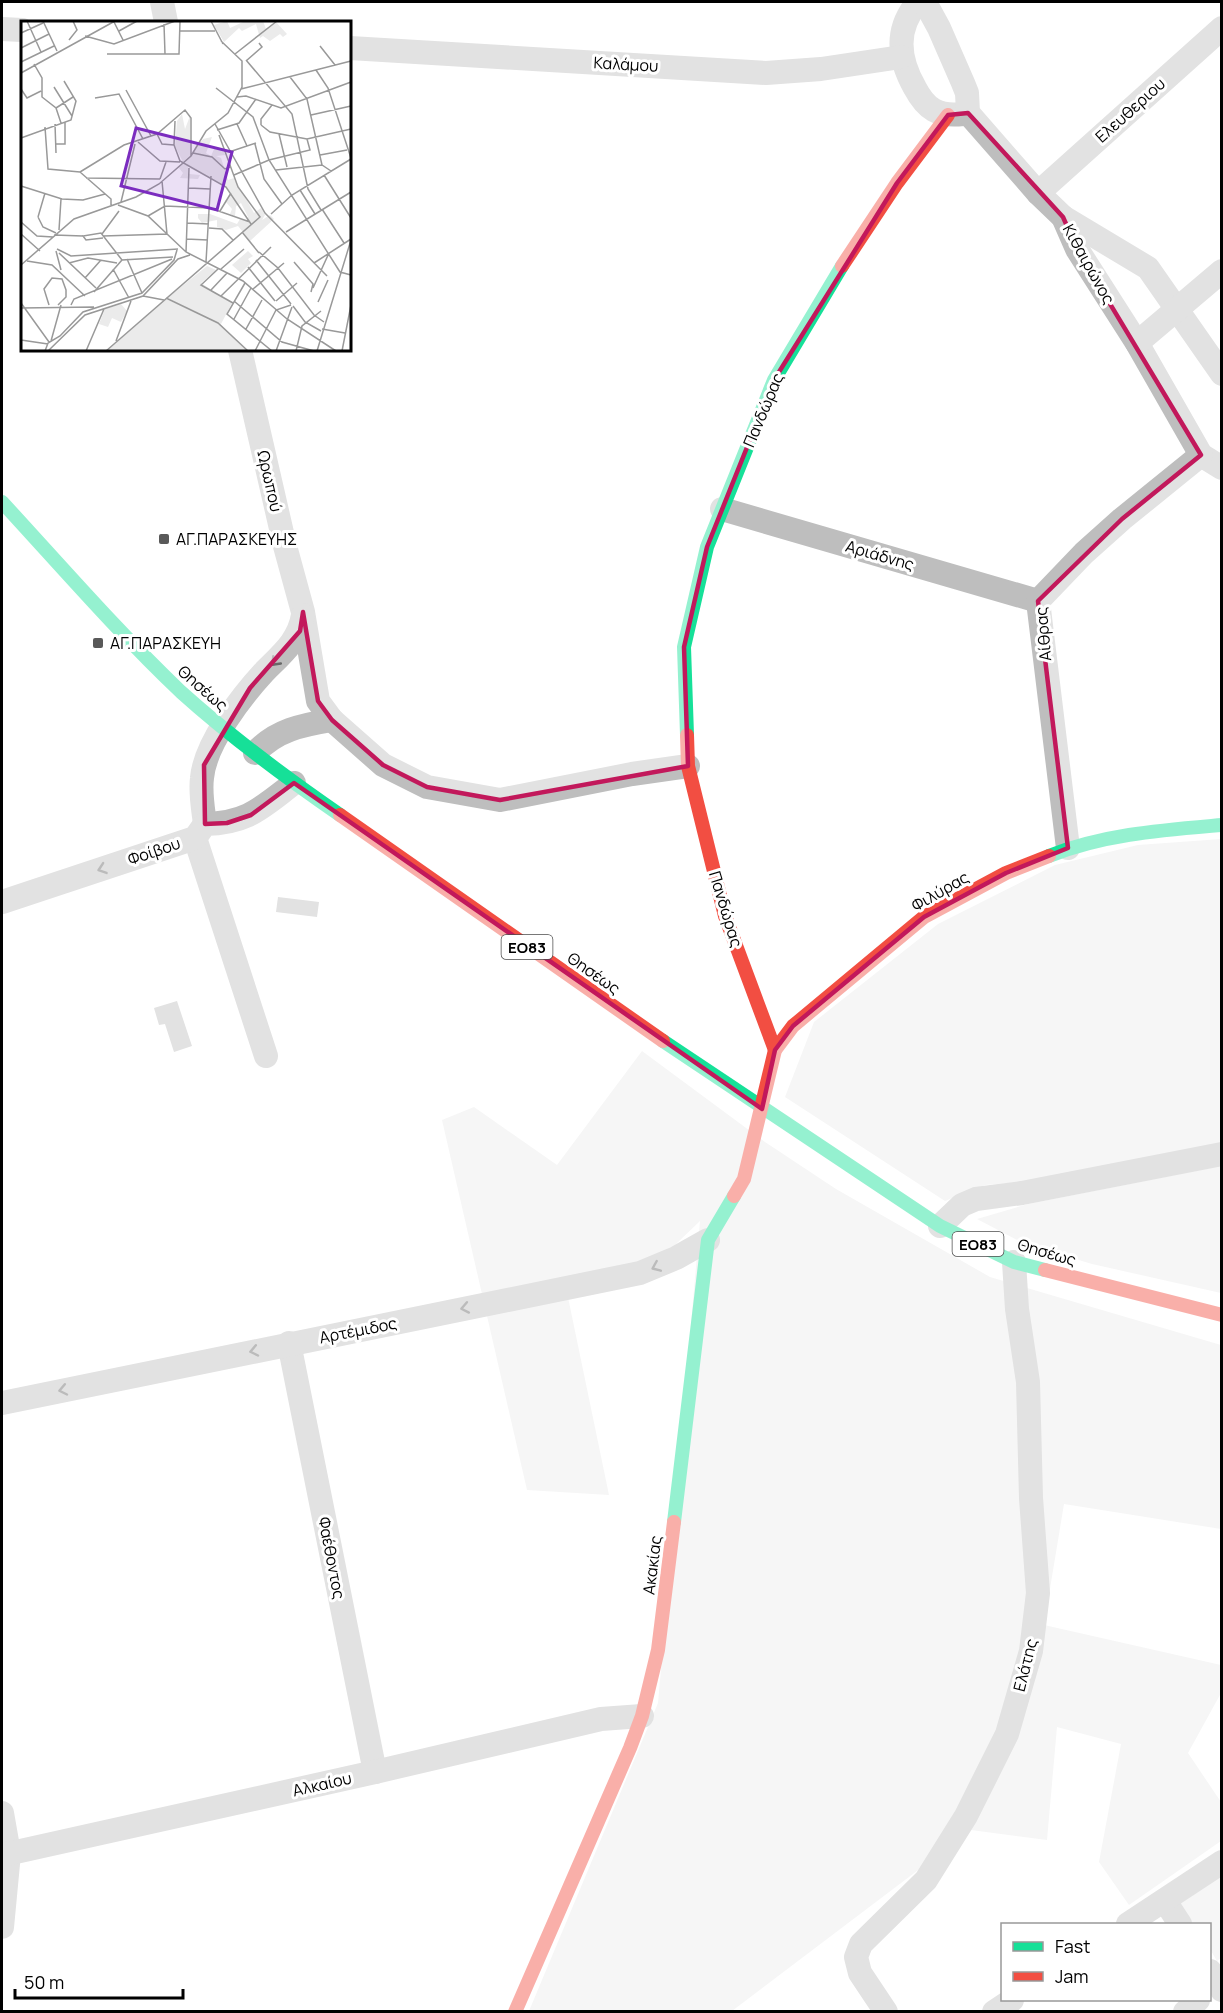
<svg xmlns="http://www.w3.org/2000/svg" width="1223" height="2013" font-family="Manrope,sans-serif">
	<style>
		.green { fill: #ebebeb }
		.water { fill: #bebebe }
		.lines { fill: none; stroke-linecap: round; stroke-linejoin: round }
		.street { stroke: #bebebe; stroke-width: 24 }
		.fast { stroke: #16e098; stroke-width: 14 }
		.jam { stroke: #f24e42; stroke-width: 14 }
		.oneway { stroke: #686868 }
		.marked { fill: none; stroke: #c2185b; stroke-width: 4.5; stroke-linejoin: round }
		.poi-dot { fill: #595959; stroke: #fff; stroke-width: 2 }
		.labels { text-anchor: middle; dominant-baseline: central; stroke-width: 6; stroke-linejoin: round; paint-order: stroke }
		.shield { fill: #fff; stroke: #4c4c4c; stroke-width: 1.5 }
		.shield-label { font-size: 15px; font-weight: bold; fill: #000 }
		.street-label { font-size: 16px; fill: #000; stroke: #fff }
		.poi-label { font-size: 16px; fill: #000; stroke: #fff; text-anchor: start }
		.inset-road { fill: none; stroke: #999; stroke-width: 1.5 }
		.view { fill: #7b2cbf; fill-opacity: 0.15; stroke: #7b2cbf; stroke-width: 3 }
		.inset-edge { fill: none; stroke: #000; stroke-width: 3 }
	</style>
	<rect width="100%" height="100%" fill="#fff"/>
	<!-- green -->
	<g class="green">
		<path d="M1221,839V1143L1022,1182L985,1185L945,1201L785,1097L814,1022L938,924L1055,865L1138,845Z"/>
		<path d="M642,1051L765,1142L836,1189L990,1277L1221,1345V1529L1064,1504L1044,1625L1221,1665V1693L1188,1753L1221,1802V1841L1129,1905L1099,1862L1121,1744L1057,1727L1047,1840L971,1830L732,2011H529L658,1703L700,1221L675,1245L640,1263L564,1278L609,1495L527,1490L442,1120L474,1107L557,1165Z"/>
		<path d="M1221,1166V1293L1092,1264L1023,1243L977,1219L1028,1204Z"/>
		<path d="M1221,1876L1222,1957L1217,1961L1210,1949V1924H1193L1180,1904Z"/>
	</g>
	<!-- water -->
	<g class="water">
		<path d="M278,897L319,902L317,917L276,912Z"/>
		<path d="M177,1001L192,1046L174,1052L165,1024L159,1025L154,1008Z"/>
	</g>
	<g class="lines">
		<!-- street -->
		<g class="street">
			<path d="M162,2L166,22"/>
			<path d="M918,2C895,29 898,58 915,88C926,109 938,117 963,114"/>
			<path d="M921,2L927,6L939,28L963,83L967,93L968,113L1038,193L1063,217L1077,249L1137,343L1201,455L1222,468"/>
			<path d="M2,29L22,30"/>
			<path d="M350,48L766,73L821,69L901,57"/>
			<path d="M1038,193L1222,28"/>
			<path d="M1063,217L1148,268L1222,374"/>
			<path d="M1137,343L1222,271"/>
			<path d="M240,350L285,546L303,612L318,701L332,720L383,765L427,787L500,800L632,774L688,766"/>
			<path d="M722,509L1038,601"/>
			<path d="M255,753C276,730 302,725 332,720"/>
			<path d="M205,824C203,808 200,793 202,778C205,743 242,696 265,671C283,653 299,640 303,615"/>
			<path d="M195,838L266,1056"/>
			<path d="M1068,848L1038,601L1084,553L1122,519L1201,455"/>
			<path d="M2,902L195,838L205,824C248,823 261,808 294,783"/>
			<path d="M940,1226L962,1205L976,1199L1022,1193L1222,1154"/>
			<path d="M289,1343L375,1772"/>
			<path d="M2,1403L640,1273L676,1258L708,1240"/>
			<path d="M2,1813L9,1853L2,1927"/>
			<path d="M2,1855L375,1772L601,1719L642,1716"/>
			<path d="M1165,1901L1180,1924"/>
			<path d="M1128,1924L1222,1862"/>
			<path d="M1210,1971L1222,1990"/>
			<path d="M886,2012L860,1973L856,1957L861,1944L926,1880L966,1816L1007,1734L1031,1651L1038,1593L1031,1498L1028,1382L1017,1309L1014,1262"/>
			<path d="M994,2012L1012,2000"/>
			<path d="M1185,2012L1198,2000"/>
		</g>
		<!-- fast -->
		<g class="fast">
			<path d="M2,502C61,566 118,632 181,692C231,737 285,777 340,815"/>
			<path d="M687,735L684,647L707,547L774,380L842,266"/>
			<path d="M1049,856C1104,834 1164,830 1222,825"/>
			<path d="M663,1041L940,1226L1014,1262L1045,1270"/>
			<path d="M674,1522L708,1240L734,1196"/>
		</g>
		<!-- jam -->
		<g class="jam">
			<path d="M842,266L897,183L948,115"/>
			<path d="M687,735L688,766L725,916L775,1050"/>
			<path d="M340,815L663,1041"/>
			<path d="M734,1196L744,1179L775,1050L793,1026L924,917L1006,873L1049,856"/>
			<path d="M1045,1270L1222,1315"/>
			<path d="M515,2012L630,1748L642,1716L658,1650L674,1522"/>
		</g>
	</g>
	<!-- one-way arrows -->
	<defs><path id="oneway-chevron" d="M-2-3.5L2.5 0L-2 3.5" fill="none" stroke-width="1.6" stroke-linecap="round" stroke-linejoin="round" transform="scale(1.5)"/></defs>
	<g class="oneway">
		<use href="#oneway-chevron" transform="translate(275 662) rotate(134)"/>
		<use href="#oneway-chevron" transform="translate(102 869) rotate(161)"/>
		<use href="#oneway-chevron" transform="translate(656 1267) rotate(157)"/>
		<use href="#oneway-chevron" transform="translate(465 1308) rotate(169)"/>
		<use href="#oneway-chevron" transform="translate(254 1351) rotate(168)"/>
		<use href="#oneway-chevron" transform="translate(63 1390) rotate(168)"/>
	</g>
	<!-- marked area -->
	<path d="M0 0H1223V2013H0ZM968,113L1063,217L1077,249L1201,455L1122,519L1038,601L1068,848L1006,873L924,917L793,1026L775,1050L762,1109L294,783L251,815L227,823L205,824L204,765L250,688L300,631L303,612L318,701L332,720L383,765L427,787L500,800L688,766L684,647L707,547L774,380L897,183L948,115Z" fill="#fff" fill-opacity=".55" fill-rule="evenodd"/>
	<path class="marked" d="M968,113L1063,217L1077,249L1201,455L1122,519L1038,601L1068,848L1006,873L924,917L793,1026L775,1050L762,1109L294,783L251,815L227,823L205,824L204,765L250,688L300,631L303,612L318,701L332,720L383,765L427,787L500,800L688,766L684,647L707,547L774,380L897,183L948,115Z"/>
	<!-- markers -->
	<g class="poi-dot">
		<rect x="158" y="533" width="12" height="12" rx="3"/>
		<rect x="92" y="637" width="12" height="12" rx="3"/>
	</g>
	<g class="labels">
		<!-- shield labels -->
		<g class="shield">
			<rect x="501.5" y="935" width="51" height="24" rx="4.5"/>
			<rect x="952.5" y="1232" width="51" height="24" rx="4.5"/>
		</g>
		<g class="shield-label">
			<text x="527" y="947">ΕΟ83</text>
			<text x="978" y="1244">ΕΟ83</text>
		</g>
		<!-- street labels -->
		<g class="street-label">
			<text transform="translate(626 64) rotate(3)">Καλάμου</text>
			<text transform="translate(1130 110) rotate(-42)">Ελευθεριου</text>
			<text transform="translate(1089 264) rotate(61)">Κιθαιρώνος</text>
			<text transform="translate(763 410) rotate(-67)">Πανδώρας</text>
			<text transform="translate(270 481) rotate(77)">Ωρωπού</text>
			<text transform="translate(880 555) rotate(16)">Αριάδνης</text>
			<text transform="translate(1043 634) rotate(-95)">Αίθρας</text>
			<text transform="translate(203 688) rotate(41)">Θησέως</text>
			<text transform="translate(154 851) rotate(-19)">Φοίβου</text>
			<text transform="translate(940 891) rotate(-30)">Φιλύρας</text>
			<text transform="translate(726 909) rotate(73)">Πανδώρας</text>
			<text transform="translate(594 973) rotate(35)">Θησέως</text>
			<text transform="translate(1047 1252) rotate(16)">Θησέως</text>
			<text transform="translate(358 1330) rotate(-11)">Αρτέμιδος</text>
			<text transform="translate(332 1558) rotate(79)">Φαέθοντος</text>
			<text transform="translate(652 1565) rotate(-83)">Ακακίας</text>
			<text transform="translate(1025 1665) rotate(-76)">Ελάτης</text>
			<text transform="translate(322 1784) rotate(-13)">Αλκαίου</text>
		</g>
		<!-- poi labels -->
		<g class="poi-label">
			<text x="176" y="539">ΑΓ.ΠΑΡΑΣΚΕΥΗΣ</text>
			<text x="110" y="643">ΑΓ.ΠΑΡΑΣΚΕΥΗ</text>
		</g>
	</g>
	<!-- overview -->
	<g transform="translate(21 21)">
		<rect width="330" height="330" fill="#fff"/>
		<path d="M206,0L209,7L222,1L242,0L245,8L255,1L266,13L262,16L259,13L249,20L242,15L239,17L235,3L221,10L218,7L203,21L193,4ZM161,93L164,108L169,95V134L162,141L154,125L156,100ZM191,116L185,132L190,135L194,126L202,128L204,134L195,135L200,137L207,159L213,157L233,192L240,187L244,194L241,199L249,194L253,198L229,220L217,205L205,209L196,206V199L181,202L177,197V193H189L216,203L219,198L225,200L227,196L220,182L215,185L214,195L209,193L211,188L204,180L210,173L205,166L167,146L168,153L179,154L177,158L159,157L162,152L158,147L182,118ZM227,230L232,235L227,238L230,242L220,252L211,244ZM186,245L195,249L180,262L211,282L200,303L146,277ZM145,278L196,301L226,330H86ZM100,283L106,290L100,301L91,297L87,306L78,303L84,288Z" fill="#ebebeb"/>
		<path class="inset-road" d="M6,0L20,31M22,0L36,30M190,0L202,23M93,1L102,19M143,3L144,33M98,10L116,0M159,10H194M0,12L22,2M64,15L93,23L154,0M48,19L56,9L52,0M299,25L314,44M0,27L28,13M86,33H158L159,0M214,33L256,0M225,39L271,93L287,168L300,189M225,40L241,26L238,22M0,41L33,25M13,43L21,57V76L35,87L40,102M295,49L307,67L330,137M0,52L94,0M269,56L286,78L301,144M33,66L51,95M195,67L232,96L248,139L319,251L330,254M0,68L6,77L20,70M220,68L330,40M105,69L130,115M216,76L225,75L260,87L330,61M74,77L98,73L122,118M35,87L52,76M290,94L330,85M154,100L153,124L159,140L205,166L230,203M34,103L35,132M194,103L244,192L306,255M216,103L226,125M240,104L249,111L286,118L330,108M240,104V98L251,84M24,106L27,148L59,151M196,109L218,102L235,78M136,113L141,123L153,124M258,113L266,146M0,117L50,99L55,80L43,60M117,121L139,140L159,141M35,123H44V101M234,123L243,158L261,183M208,131L235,122M172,132L191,136L204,148L209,146M299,134L326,129M255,149L301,144L310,150M59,151L103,124L136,113L164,89L170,97V135M59,151L90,178V184M213,154L248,139L289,129L286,118M303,154L330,197M65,157L139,158M139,158L145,141M0,165L41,178L62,179L84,173M168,167L189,168M279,169L294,193M100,181L114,123M97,184L127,195L165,231L222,260L266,298L315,330M301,188L323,222M199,190L210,172M250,193L271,174L330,138M127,195L144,185L189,187L229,201M17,196L24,172M17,196L22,206L35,212M0,201L16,215L32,216M166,202L188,203M188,207L201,208L212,219M38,209L40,178M221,211L238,232M265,211L330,171M0,213L19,230M81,213L98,190M33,214L62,215M82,215L146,213L141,160M82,217L65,219L62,215L80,212L101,239M165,218L187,219M36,228L50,235L157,228M35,230L40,249M165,231L168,147M238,231L257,247L293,294L303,301M38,232L75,267M106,238L121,272M235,239L270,283M6,240L31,244L64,275M185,241L190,155M273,241L292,263L290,271M48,242L67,237L96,242M293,242L330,218M0,244L53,198L115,176L138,163L170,135L185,110L207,92L221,66V40L200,20M227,246L254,280M92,248L108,277M197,248L180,264L212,282M200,248L223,228M64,257L80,239M224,262L206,293L251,330M292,267L308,232M232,268L263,242M190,269L206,252M73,271L101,239L152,236M122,275L143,279M200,275L250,226M145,277L197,302L227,330M213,280L261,321L293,330M255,280L276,262M297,281L307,259M0,282L28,321M28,284L23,268L31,257L41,258L45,269V276L37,284M50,284L53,278L151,238M272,285L284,301L300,310M0,287L73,286M213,298L230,267M225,308L241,279M301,308L324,312M0,319L27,323M30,320L40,284M95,320L110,280M24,330L27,322L39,315L62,291L121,272L153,239L156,229M27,330L64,294L122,275L157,238L169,234M65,330L83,288M85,330L239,196L217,166L198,114M234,330L255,289L270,284M255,330L271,286M275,330L281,305L300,290M296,330L330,219M321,330L330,284"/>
		<path class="view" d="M115,107L211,131L196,189L100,165Z"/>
		<rect width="330" height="330" class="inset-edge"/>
	</g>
	<!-- border -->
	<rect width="1223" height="2013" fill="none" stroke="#000000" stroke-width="6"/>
	<!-- legend -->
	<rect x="1001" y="1923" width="210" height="78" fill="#ffffff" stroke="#999999" stroke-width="1.5"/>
	<rect x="1013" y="1942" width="30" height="9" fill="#16e098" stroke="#999999" stroke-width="1.5"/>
	<text x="1055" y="1953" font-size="18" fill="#000000">Fast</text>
	<rect x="1013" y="1972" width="30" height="9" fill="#f24e42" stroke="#999999" stroke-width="1.5"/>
	<text x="1055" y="1983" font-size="18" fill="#000000">Jam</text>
	<!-- scale -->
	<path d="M15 1989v9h168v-9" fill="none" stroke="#000000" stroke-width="3"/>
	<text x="24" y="1989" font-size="18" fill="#000000" stroke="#ffffff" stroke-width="4.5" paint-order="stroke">50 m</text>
</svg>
